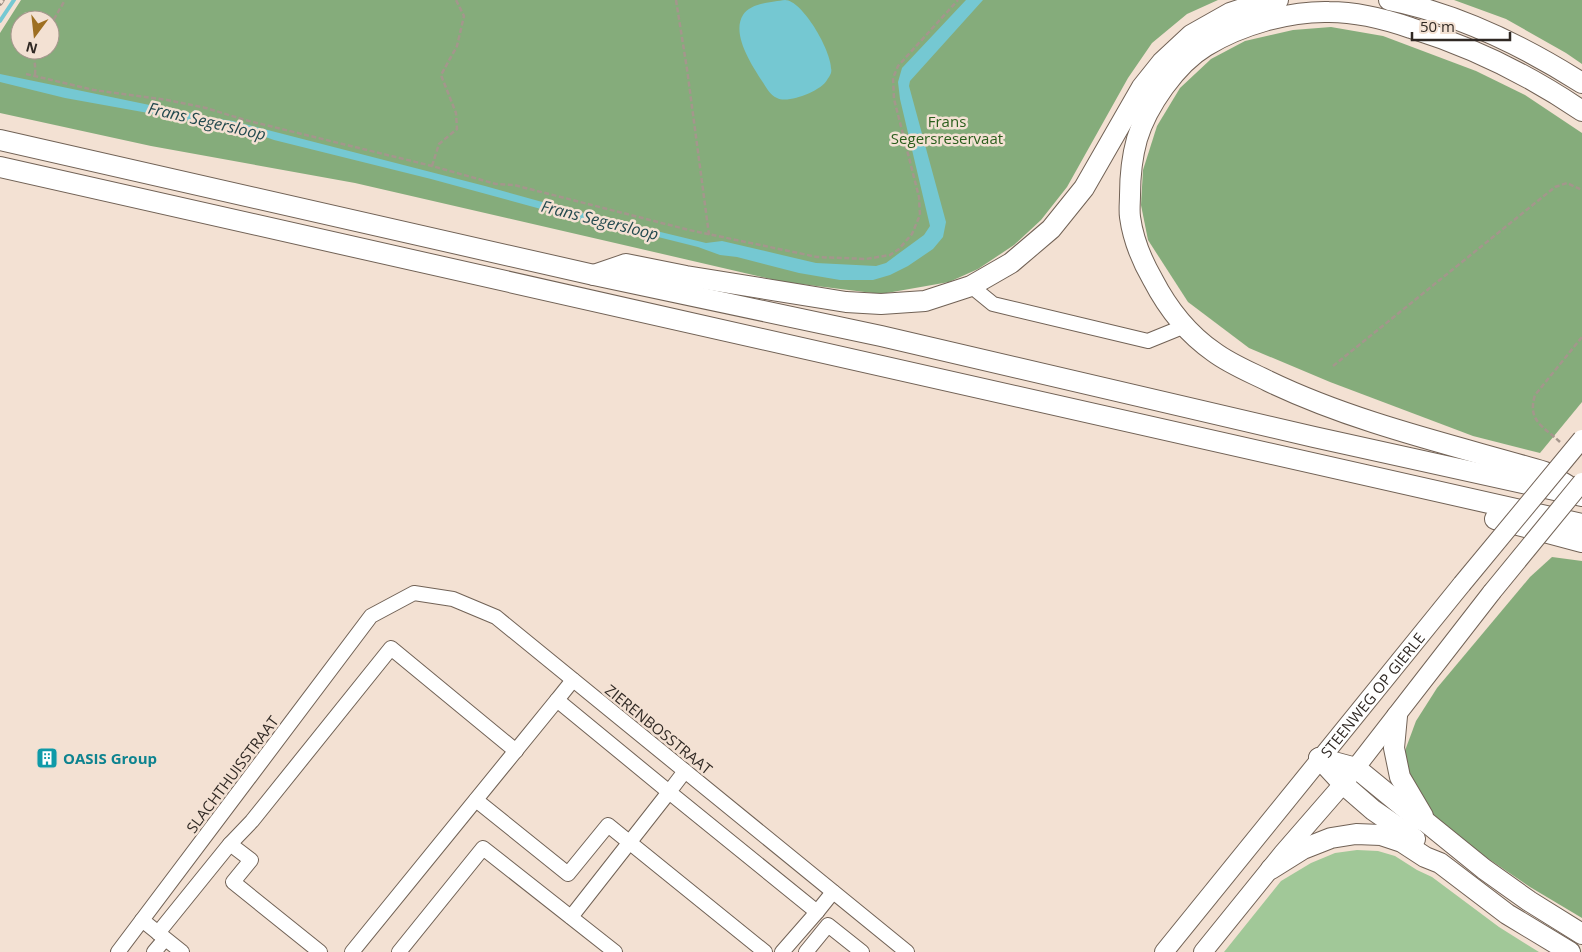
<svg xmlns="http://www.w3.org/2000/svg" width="1582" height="952" font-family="'Open Sans',sans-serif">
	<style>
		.green { fill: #a1c898 }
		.forest { fill: #85ac7b; fill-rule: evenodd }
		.water { fill: #75c8d2 }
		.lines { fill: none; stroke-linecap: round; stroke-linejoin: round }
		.stream { stroke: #75c8d2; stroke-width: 4 }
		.minor-casing { stroke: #716256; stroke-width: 16 }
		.major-casing { stroke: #716256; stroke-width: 20 }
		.highway-casing { stroke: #716256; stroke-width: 22 }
		.path { stroke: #a4968c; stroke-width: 2.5; stroke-dasharray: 5 2.5; stroke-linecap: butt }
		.minor { stroke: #fff; stroke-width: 14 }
		.major { stroke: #fff; stroke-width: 18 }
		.highway { stroke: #fff; stroke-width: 20 }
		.rail-casing { stroke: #998c82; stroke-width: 5.5 }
		.rail { stroke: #f3e1d3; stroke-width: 4; stroke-dasharray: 11; stroke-linecap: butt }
		.major-bridge-casing { stroke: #716256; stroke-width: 20; stroke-linecap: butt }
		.major-bridge { stroke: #fff; stroke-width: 18 }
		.labels { text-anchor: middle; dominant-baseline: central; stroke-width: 5; stroke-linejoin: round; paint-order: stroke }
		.park-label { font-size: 15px; fill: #2a5e1c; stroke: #f3e1d3 }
		.street-label { font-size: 15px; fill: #302924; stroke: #f3e1d3 }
		.culture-label { font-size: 15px; font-weight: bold; fill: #0d838f; stroke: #f3e1d3; text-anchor: start }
		.water-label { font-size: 16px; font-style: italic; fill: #22494e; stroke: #f3e1d3 }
	</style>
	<rect width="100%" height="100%" fill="#f3e1d3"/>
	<!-- green -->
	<path class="green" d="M1357,850L1378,851L1395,856L1417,870L1432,877L1499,927L1539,952H1224L1281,881L1311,863L1335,853Z"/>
	<!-- forest -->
	<g class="forest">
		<path d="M21,0H1218L1187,14L1152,43L1128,78L1067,187L1041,220L1014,245L978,269L949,282L881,294L784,282L355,183L151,146L0,113V33ZM20,20H50V50H20Z"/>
		<path d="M1454,0H1582V64L1566,53L1506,19Z"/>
		<path d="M1331,27L1383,36L1476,71L1525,95L1582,133V402L1540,453L1473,436L1330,382L1249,348L1188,302L1148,240L1141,205L1143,170L1157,126L1180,88L1211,59L1245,41L1293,30Z"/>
		<path d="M1552,557L1582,561V918L1530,887L1437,824L1414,796L1403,756L1416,721L1437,688L1530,577Z"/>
	</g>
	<!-- water -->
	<g class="water">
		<path d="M785,0C803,0 835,56 831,73C830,76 828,78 827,80C821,91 788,104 777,98C770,95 766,87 762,81C752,65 731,34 743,15C750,3 773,2 785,0Z"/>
		<path d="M966,0H983L910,81L909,86L946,222L943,237L933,249L908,266L890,275L873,280H840L799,273L737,257L720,255L698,247L658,237L598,226L581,220L431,179L274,140L251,132L199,123L192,125L187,120L65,98L0,82V74L193,114L194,110L199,112V116L233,121L485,186L582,213L706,243L722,241L816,263L876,266L886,263L898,254L924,235L930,226L900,99L898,82L902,68Z"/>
	</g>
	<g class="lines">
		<!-- stream -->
		<path class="stream" d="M0,21L14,0"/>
		<!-- minor casing -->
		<g class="minor-casing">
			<g id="minor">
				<path d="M971,286L993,304L1148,341L1185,326"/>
				<path d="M557,700L573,680"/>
				<path d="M685,771L669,792L817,912L782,952"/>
				<path d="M476,800L568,874L608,825L765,952"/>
				<path d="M230,844L252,821L391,648L516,751"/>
				<path d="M817,912L833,892"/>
				<path d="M142,920L182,952"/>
				<path d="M158,933L230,844L251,860L233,882L320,952"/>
				<path d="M118,952L371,616L414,593L453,599L496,617L907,952"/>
				<path d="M154,952L165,939"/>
				<path d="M352,952L557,700L669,792L571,917"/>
				<path d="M399,952L483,848L615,952"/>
				<path d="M806,952L828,925L862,952"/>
			</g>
		</g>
		<!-- major casing -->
		<g class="major-casing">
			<g id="major">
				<path id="s1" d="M1164,952L1462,584"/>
				<path d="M1203,952L1283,853L1343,784L1492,592"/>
			</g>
		</g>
		<!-- highway casing -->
		<g class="highway-casing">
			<g id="highway">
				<path d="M1389,0C1459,14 1522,45 1582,83"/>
				<path d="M0,140L594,275L881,336L1314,437L1582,496"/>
				<path d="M0,167L1582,524"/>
				<path d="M594,275L626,264L686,276L846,302L881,304L925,301L971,286L1011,263L1051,229L1084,188L1142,87L1162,62L1191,35L1230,13L1260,3L1278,0"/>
				<path d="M1567,485L1545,472C1453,445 1355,423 1268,381C1250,372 1230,364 1214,352C1188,334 1167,307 1153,280C1142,261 1133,239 1130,217C1129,210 1130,202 1130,195C1130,177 1132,157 1137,139C1147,106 1176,64 1206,46C1240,25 1289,11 1329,12C1357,12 1385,19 1411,28C1472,47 1529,75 1582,111"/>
				<path d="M1495,519L1582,542"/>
				<path d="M1397,716L1394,748L1400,777L1423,816"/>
				<path d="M1319,758L1356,768L1417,818L1426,822L1484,869L1529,901L1582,934"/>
				<path d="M1319,758L1343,784L1373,810L1415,839"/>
				<path d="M1271,869L1303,849L1331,838L1356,834L1381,835L1402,842L1425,857L1440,863L1507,914L1570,952"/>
			</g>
		</g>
		<!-- path -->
		<g class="path">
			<path d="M676,0L687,69L709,235"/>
			<path d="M50,26L65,0"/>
			<path d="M26,74L94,90L167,100L206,108L245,120L432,166L496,184L514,185L689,230L817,257L866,259L890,255L899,249L912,234L920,215L919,197L894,99L893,78L898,66L958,0"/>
			<path d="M35,75C36,64 33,62 36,50"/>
			<path d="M432,166L439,144L457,129L456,113L441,75L457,46L464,16L456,0"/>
			<path d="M1333,366L1555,187L1567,183L1582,190"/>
			<path d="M1560,442C1543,426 1527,421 1535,395L1582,337"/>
		</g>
		<!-- minor -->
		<use href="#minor" class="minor"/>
		<!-- major -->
		<use href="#major" class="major"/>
		<!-- highway -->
		<use href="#highway" class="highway"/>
		<!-- rail casing -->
		<g class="rail-casing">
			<path id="rail" d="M0,3L2,0"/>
		</g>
		<!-- rail -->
		<use href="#rail" class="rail"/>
		<!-- major-bridge casing -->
		<g class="major-bridge-casing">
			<g id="major-bridge">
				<path d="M1462,584L1582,439"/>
				<path d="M1492,592L1582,482"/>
			</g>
		</g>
		<!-- major-bridge -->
		<use href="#major-bridge" class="major-bridge"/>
	</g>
	<!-- icons -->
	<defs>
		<g id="building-square" transform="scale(1.125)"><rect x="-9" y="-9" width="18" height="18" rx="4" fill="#0f9aa8" stroke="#f3e1d3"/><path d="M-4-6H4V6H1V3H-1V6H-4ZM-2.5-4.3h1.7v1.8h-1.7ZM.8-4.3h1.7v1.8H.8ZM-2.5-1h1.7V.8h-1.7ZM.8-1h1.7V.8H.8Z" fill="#fff"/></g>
	</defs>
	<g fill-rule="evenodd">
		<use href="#building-square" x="47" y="758"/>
	</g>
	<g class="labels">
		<!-- park labels -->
		<g class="park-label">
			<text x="947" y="121">Frans<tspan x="947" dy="17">Segersreservaat</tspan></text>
		</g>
		<!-- street labels -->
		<g class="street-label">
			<text stroke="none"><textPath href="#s1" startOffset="331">STEENWEG OP GIERLE</textPath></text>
			<text transform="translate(659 729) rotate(39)">ZIERENBOSSTRAAT</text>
			<text transform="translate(232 774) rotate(-53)">SLACHTHUISSTRAAT</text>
		</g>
		<!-- culture labels -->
		<g class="culture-label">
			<text x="63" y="758">OASIS Group</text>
		</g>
		<!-- water labels -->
		<g class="water-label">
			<text transform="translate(207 121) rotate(13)">Frans Segersloop</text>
			<text transform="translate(600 220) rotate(14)">Frans Segersloop</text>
		</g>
	</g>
	<!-- north arrow -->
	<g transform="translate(35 35) rotate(195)"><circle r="24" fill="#f3e1d3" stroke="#a5978d"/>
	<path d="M0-4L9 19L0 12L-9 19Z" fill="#9e6f21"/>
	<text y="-8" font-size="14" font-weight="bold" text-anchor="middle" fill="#302924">N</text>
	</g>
	<!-- scale -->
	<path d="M1412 32v8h98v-8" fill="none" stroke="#302924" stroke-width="2.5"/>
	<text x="1420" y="32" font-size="15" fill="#302924" stroke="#f3e1d3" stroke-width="4" paint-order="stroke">50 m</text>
</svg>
